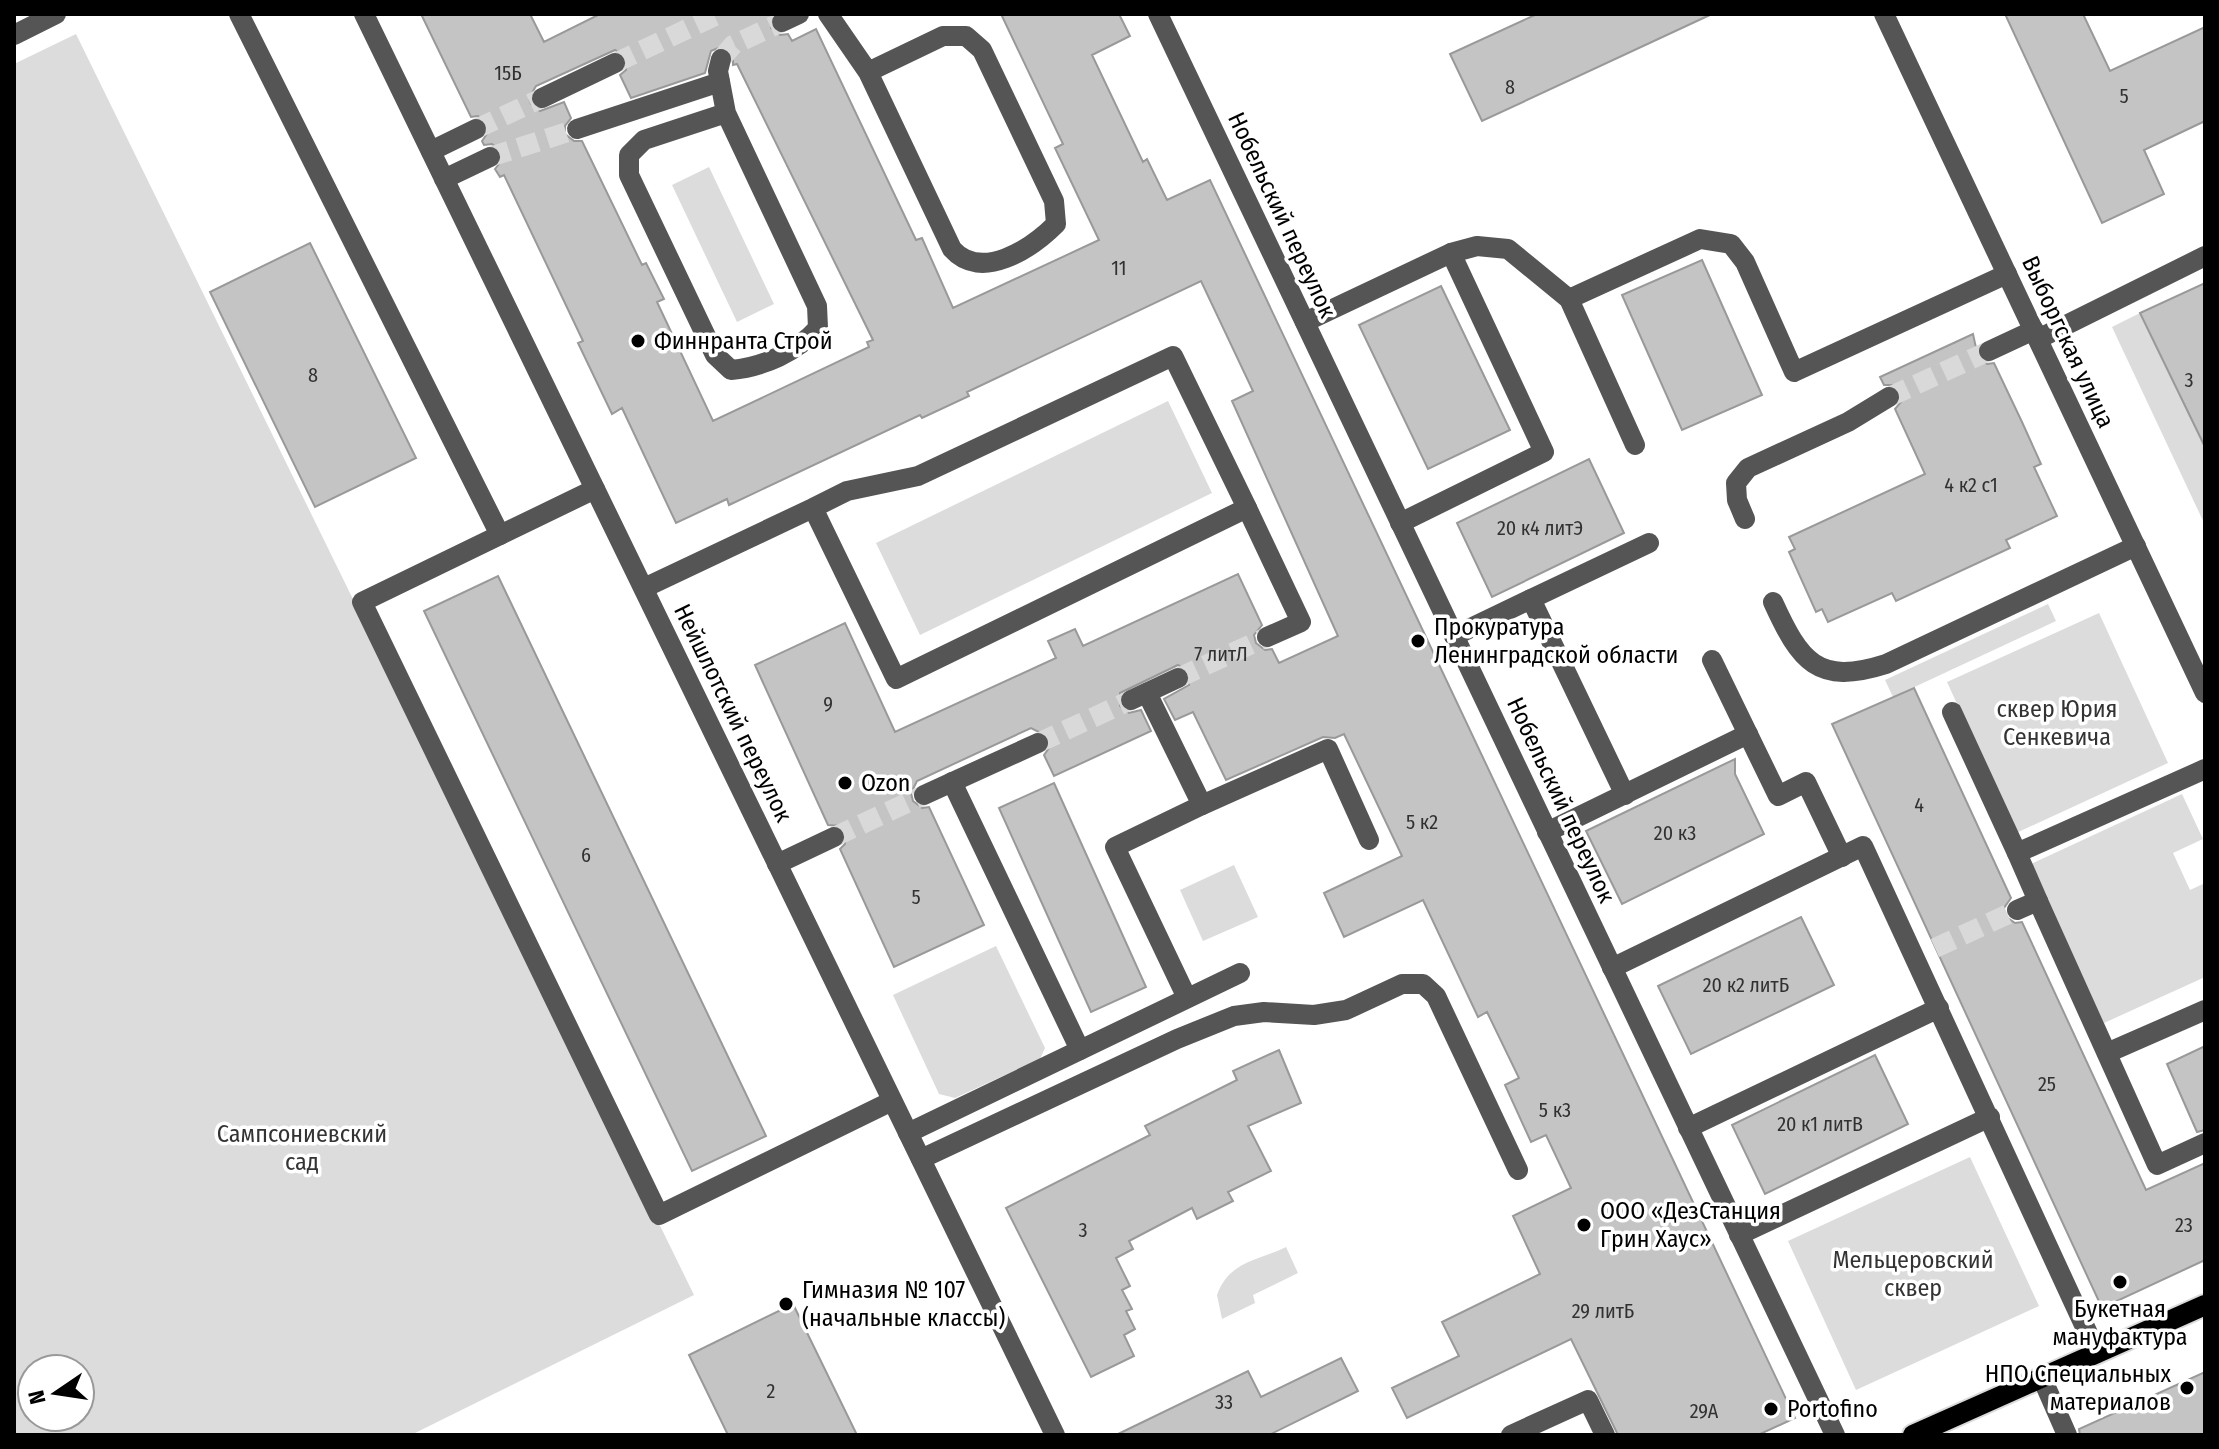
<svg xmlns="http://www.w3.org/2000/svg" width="2219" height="1449" font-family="'Fira Sans Condensed',sans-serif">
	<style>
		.green { fill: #dcdcdc; fill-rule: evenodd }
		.building { fill: #c4c4c4; stroke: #999; stroke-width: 2; fill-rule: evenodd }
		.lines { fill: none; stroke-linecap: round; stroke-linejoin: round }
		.minor-tunnel { stroke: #d9d9d9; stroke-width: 20; stroke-dasharray: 20 10; stroke-linecap: butt }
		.major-casing { stroke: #dbdbdb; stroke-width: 24 }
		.minor { stroke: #555; stroke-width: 20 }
		.major { stroke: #000; stroke-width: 20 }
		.poi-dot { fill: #000; stroke: #fff; stroke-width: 3 }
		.labels { text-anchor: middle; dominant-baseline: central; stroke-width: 7; stroke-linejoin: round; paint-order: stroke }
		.number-label { font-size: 20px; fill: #313131 }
		.street-label { font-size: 24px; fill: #000; stroke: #fff }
		.poi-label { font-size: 24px; fill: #000; stroke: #fff; text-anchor: start }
		.park-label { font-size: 24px; fill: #333; stroke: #fff }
	</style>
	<rect width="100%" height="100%" fill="#fff"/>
	<!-- green -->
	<g class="green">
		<path d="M76,34L694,1295L411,1435H14V64ZM32,1369H80V1417H32Z"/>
		<path d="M709,167L774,304L737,322L672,185Z"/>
		<path d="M2140,313L2205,447V525L2112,327Z"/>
		<path d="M1168,401L1212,493L920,635L876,543Z"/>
		<path d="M2048,604L2056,621L1893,697L1885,680Z"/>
		<path d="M2099,613L2168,763L2016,833L1947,682Z"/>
		<path d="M2182,794L2203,839L2173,853L2190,890L2205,883V977L2104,1023L2031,864Z"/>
		<path d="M1234,865L1258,917L1203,941L1180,890Z"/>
		<path d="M996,946L1045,1048L1040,1059L955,1098L939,1094L893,995Z"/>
		<path d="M1970,1157L2039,1306L1856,1390L1788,1241Z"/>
		<path d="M1286,1247L1298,1273L1253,1295L1255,1303L1222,1319L1217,1295C1229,1261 1258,1261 1286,1247Z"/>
	</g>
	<!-- building -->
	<g class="building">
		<path d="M421,14H530L544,42L600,14H772L771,28L780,35L788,34L792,41L816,29L916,240L922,238L953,308L1099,240L1055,148L1063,144L1001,14H1119L1130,36L1092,55L1143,162L1147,159L1167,200L1210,180L1795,1418L1758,1435H1618L1571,1339L1407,1418L1392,1388L1459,1356L1442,1322L1540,1274L1513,1216L1571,1188L1546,1135L1531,1142L1505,1085L1519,1078L1487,1012L1478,1017L1423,900L1344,937L1324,893L1402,856L1344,734L1335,738L1323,737L1226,780L1193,712L1175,720L1164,699L1189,685V672L1178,665L1120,693V706L1129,713L1141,710L1151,731L1054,776L1044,755L1051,745L1049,737L1031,728L917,781L911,793L913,801L922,808L929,807L984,925L894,967L840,849L845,844L846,832L841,826L828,825L755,665L845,623L895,732L1056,658L1048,641L1075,629L1083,646L1238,574L1262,625L1254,635L1256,643L1265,650L1272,649L1279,663L1338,636L1232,401L1253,391L1201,281L967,392L969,396L922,418L920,415L729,505L727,499L676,523L622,408L612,414L578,343L583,341L504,175L500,177L495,169L503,159L501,151L492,144L484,145L482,141L489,131L487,123L478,116L471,117ZM723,46L733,55V65L737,64L873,340L867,342L869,347L713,421L657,302L664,299L646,263L642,265L582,141H574L565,134V126L571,118L564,102L540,111L531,104L529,98L536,86L615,50L627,58L626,70L620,75L631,98L705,73L711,51Z"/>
		<path d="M1537,14H1712L1482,121L1450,54Z"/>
		<path d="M2005,14H2083L2110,71L2205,27V121L2144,150L2164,194L2102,223Z"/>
		<path d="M310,243L416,458L315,507L210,292Z"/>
		<path d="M1702,260L1762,395L1682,430L1622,295Z"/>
		<path d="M2205,283V447L2140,313Z"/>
		<path d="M1441,286L1510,430L1428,469L1359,325Z"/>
		<path d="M1973,334L1978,357L1987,364L1994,363L2022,422L2041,464L2034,467L2057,516L2006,540L2010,548L1896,601L1892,593L1828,622L1822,609L1816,612L1789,552L1795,549L1789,537L1925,474L1895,409L1901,402L1900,391L1894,385H1884L1880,377Z"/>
		<path d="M1589,459L1624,533L1492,597L1457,523Z"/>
		<path d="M498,576L766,1136L692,1171L424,611Z"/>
		<path d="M1914,688L2011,898L2004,908L2005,916L2015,923L2022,922L2146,1190L2205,1163V1260L2102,1308L1832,724Z"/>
		<path d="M1735,759V774L1764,834L1622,904L1586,831Z"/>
		<path d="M1054,783L1146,987L1091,1012L999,808Z"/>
		<path d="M1801,917L1834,985L1691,1054L1658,986Z"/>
		<path d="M2205,1046V1130L2197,1132L2167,1064Z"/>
		<path d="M1279,1050L1301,1103L1248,1126L1271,1171L1228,1192L1233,1201L1197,1219L1192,1208L1129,1241L1133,1249L1116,1258L1130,1286L1122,1290L1132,1309L1126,1311L1135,1329L1124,1335L1134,1356L1091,1377L1006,1208L1150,1135L1145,1126L1237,1080L1233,1071Z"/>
		<path d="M1875,1055L1908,1124L1765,1194L1732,1125Z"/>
		<path d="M793,1304L857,1435H728L689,1355Z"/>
		<path d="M1341,1358L1358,1391L1269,1435H1116L1248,1371L1261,1397Z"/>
		<path d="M2205,1372V1435H2080L2079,1429Z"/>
	</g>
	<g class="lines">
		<!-- minor-tunnel -->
		<g class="minor-tunnel">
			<path d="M721,59L733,45L782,22"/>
			<path d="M615,63L719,14"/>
			<path d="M476,129L542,98"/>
			<path d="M490,157L577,129"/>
			<path d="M1889,397L1989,351"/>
			<path d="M1178,678L1267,637"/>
			<path d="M1038,743L1131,700"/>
			<path d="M834,837L924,795"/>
			<path d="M1935,948L2017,910"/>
		</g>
		<!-- major casing -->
		<g class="major-casing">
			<path id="major" d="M1913,1435L2205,1305"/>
		</g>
		<!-- minor -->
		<g class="minor">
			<path d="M239,14L500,535"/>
			<path d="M364,14L1055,1435"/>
			<path d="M828,14L868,72L952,249C981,282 1031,249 1056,224L1054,201L982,50L966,36H943L868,72"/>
			<path d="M1158,14L1835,1435"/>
			<path d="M1884,14L2205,693"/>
			<path d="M782,22L799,14"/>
			<path d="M14,35L56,14"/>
			<path d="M721,59L718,71L726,113L817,306L818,328C797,352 763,367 731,370L715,355L629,175V155L644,140L726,113"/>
			<path d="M542,98L615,63"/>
			<path d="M577,129L720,82"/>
			<path d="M431,151L476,129"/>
			<path d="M444,179L490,157"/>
			<path d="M1569,299L1700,239L1731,244L1745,262L1794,372L2007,274"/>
			<path d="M1305,322L1451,253L1477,246L1508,249L1569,299L1635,445"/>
			<path d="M2038,339L2205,256"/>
			<path d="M1989,351L2034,330"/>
			<path d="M595,489L362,602L659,1215L892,1101"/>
			<path d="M1247,508L1301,622L1267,637"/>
			<path d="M1745,519L1737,500L1736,483L1748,468L1848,422L1889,397"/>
			<path d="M1400,523L1544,452L1451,253"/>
			<path d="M644,588L813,508L896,679L1247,508L1173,356L918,476L847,491L813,508"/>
			<path d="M1531,599L1649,543"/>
			<path d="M1773,602C1800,661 1817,686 1886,664L2136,546"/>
			<path d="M1454,636L1531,599L1625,795"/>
			<path d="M1712,660L1778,796L1806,782L1842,857"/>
			<path d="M1147,693L1202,805L1115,847L1187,998"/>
			<path d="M1131,700L1178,678"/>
			<path d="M1952,712L2017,853"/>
			<path d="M952,782L1080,1050"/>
			<path d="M924,795L1038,743"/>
			<path d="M1202,805L1328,749L1369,840"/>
			<path d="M1547,832L1748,734"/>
			<path d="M777,864L834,837"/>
			<path d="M2038,901L2157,1165L2205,1143"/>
			<path d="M2017,910L2038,901L2017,853L2205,769"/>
			<path d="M1612,968L1863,846L2097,1353"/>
			<path d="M2107,1053L2205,1010"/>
			<path d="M1688,1128L1939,1008"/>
			<path d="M908,1133L1240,973"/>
			<path d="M921,1159L1177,1039L1234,1016L1264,1012L1314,1015L1346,1010L1402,984H1423L1436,996L1518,1170"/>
			<path d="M1739,1235L1990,1117"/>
			<path d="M2042,1378L2067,1435"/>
			<path d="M1511,1435L1588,1400L1605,1435"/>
		</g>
		<!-- major -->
		<use href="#major" class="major"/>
	</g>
	<!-- markers -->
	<g class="poi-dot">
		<circle cx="638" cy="341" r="8"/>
		<circle cx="1418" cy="641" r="8"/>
		<circle cx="845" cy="783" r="8"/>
		<circle cx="1584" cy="1225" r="8"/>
		<circle cx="2120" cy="1282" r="8"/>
		<circle cx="786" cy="1304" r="8"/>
		<circle cx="2187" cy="1388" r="8"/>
		<circle cx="1771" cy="1409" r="8"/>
	</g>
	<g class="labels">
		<!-- number labels -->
		<g class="number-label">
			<text x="508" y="73">15Б</text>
			<text x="1510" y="87">8</text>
			<text x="2124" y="96">5</text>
			<text x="1119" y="268">11</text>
			<text x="313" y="375">8</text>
			<text x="2189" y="380">3</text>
			<text x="1971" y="485">4 к2 с1</text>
			<text x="1540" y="528">20 к4 литЭ</text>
			<text x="1221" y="654">7 литЛ</text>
			<text x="828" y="704">9</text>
			<text x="1919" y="805">4</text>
			<text x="1422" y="822">5 к2</text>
			<text x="1675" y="833">20 к3</text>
			<text x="586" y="855">6</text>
			<text x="916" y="897">5</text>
			<text x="1746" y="985">20 к2 литБ</text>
			<text x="2047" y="1084">25</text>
			<text x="1555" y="1110">5 к3</text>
			<text x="1820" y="1124">20 к1 литВ</text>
			<text x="2184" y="1225">23</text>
			<text x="1083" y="1230">3</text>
			<text x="1603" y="1311">29 литБ</text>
			<text x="771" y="1391">2</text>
			<text x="1224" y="1402">33</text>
			<text x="1704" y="1411">29А</text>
		</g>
		<!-- street labels -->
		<g class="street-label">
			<text transform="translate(1282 215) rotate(65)">Нобельский переулок</text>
			<text transform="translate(2068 342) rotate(65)">Выборгская улица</text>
			<text transform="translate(733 713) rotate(64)">Нейшлотский переулок</text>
			<text transform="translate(1561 800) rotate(65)">Нобельский переулок</text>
		</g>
		<!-- poi labels -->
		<g class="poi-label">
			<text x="654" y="341">Финнранта Строй</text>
			<text x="1434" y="627">Прокуратура<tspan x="1434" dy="28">Ленинградской области</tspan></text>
			<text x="861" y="783">Ozon</text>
			<text x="1600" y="1211">ООО «ДезСтанция<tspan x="1600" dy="28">Грин Хаус»</tspan></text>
			<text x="802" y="1290">Гимназия № 107<tspan x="802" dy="28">(начальные классы)</tspan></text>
			<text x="2120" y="1309" text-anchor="middle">Букетная<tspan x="2120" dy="28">мануфактура</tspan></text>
			<text x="2171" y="1374" text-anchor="end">НПО Специальных<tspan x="2171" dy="28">материалов</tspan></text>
			<text x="1787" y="1409">Portofino</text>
		</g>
		<!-- park labels -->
		<g class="park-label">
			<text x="2057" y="709">сквер Юрия<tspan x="2057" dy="28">Сенкевича</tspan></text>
			<text x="302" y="1134">Сампсониевский<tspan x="302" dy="28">сад</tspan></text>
			<text x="1913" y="1260">Мельцеровский<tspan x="1913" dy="28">сквер</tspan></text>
		</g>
	</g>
	<!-- border -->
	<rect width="2219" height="1449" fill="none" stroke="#000000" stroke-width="32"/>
	<!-- north arrow -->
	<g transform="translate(56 1393) rotate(257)"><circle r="38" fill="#ffffff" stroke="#999999" stroke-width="2"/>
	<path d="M0-6L14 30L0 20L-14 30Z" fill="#000000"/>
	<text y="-12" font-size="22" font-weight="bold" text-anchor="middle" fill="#000000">N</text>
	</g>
</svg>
